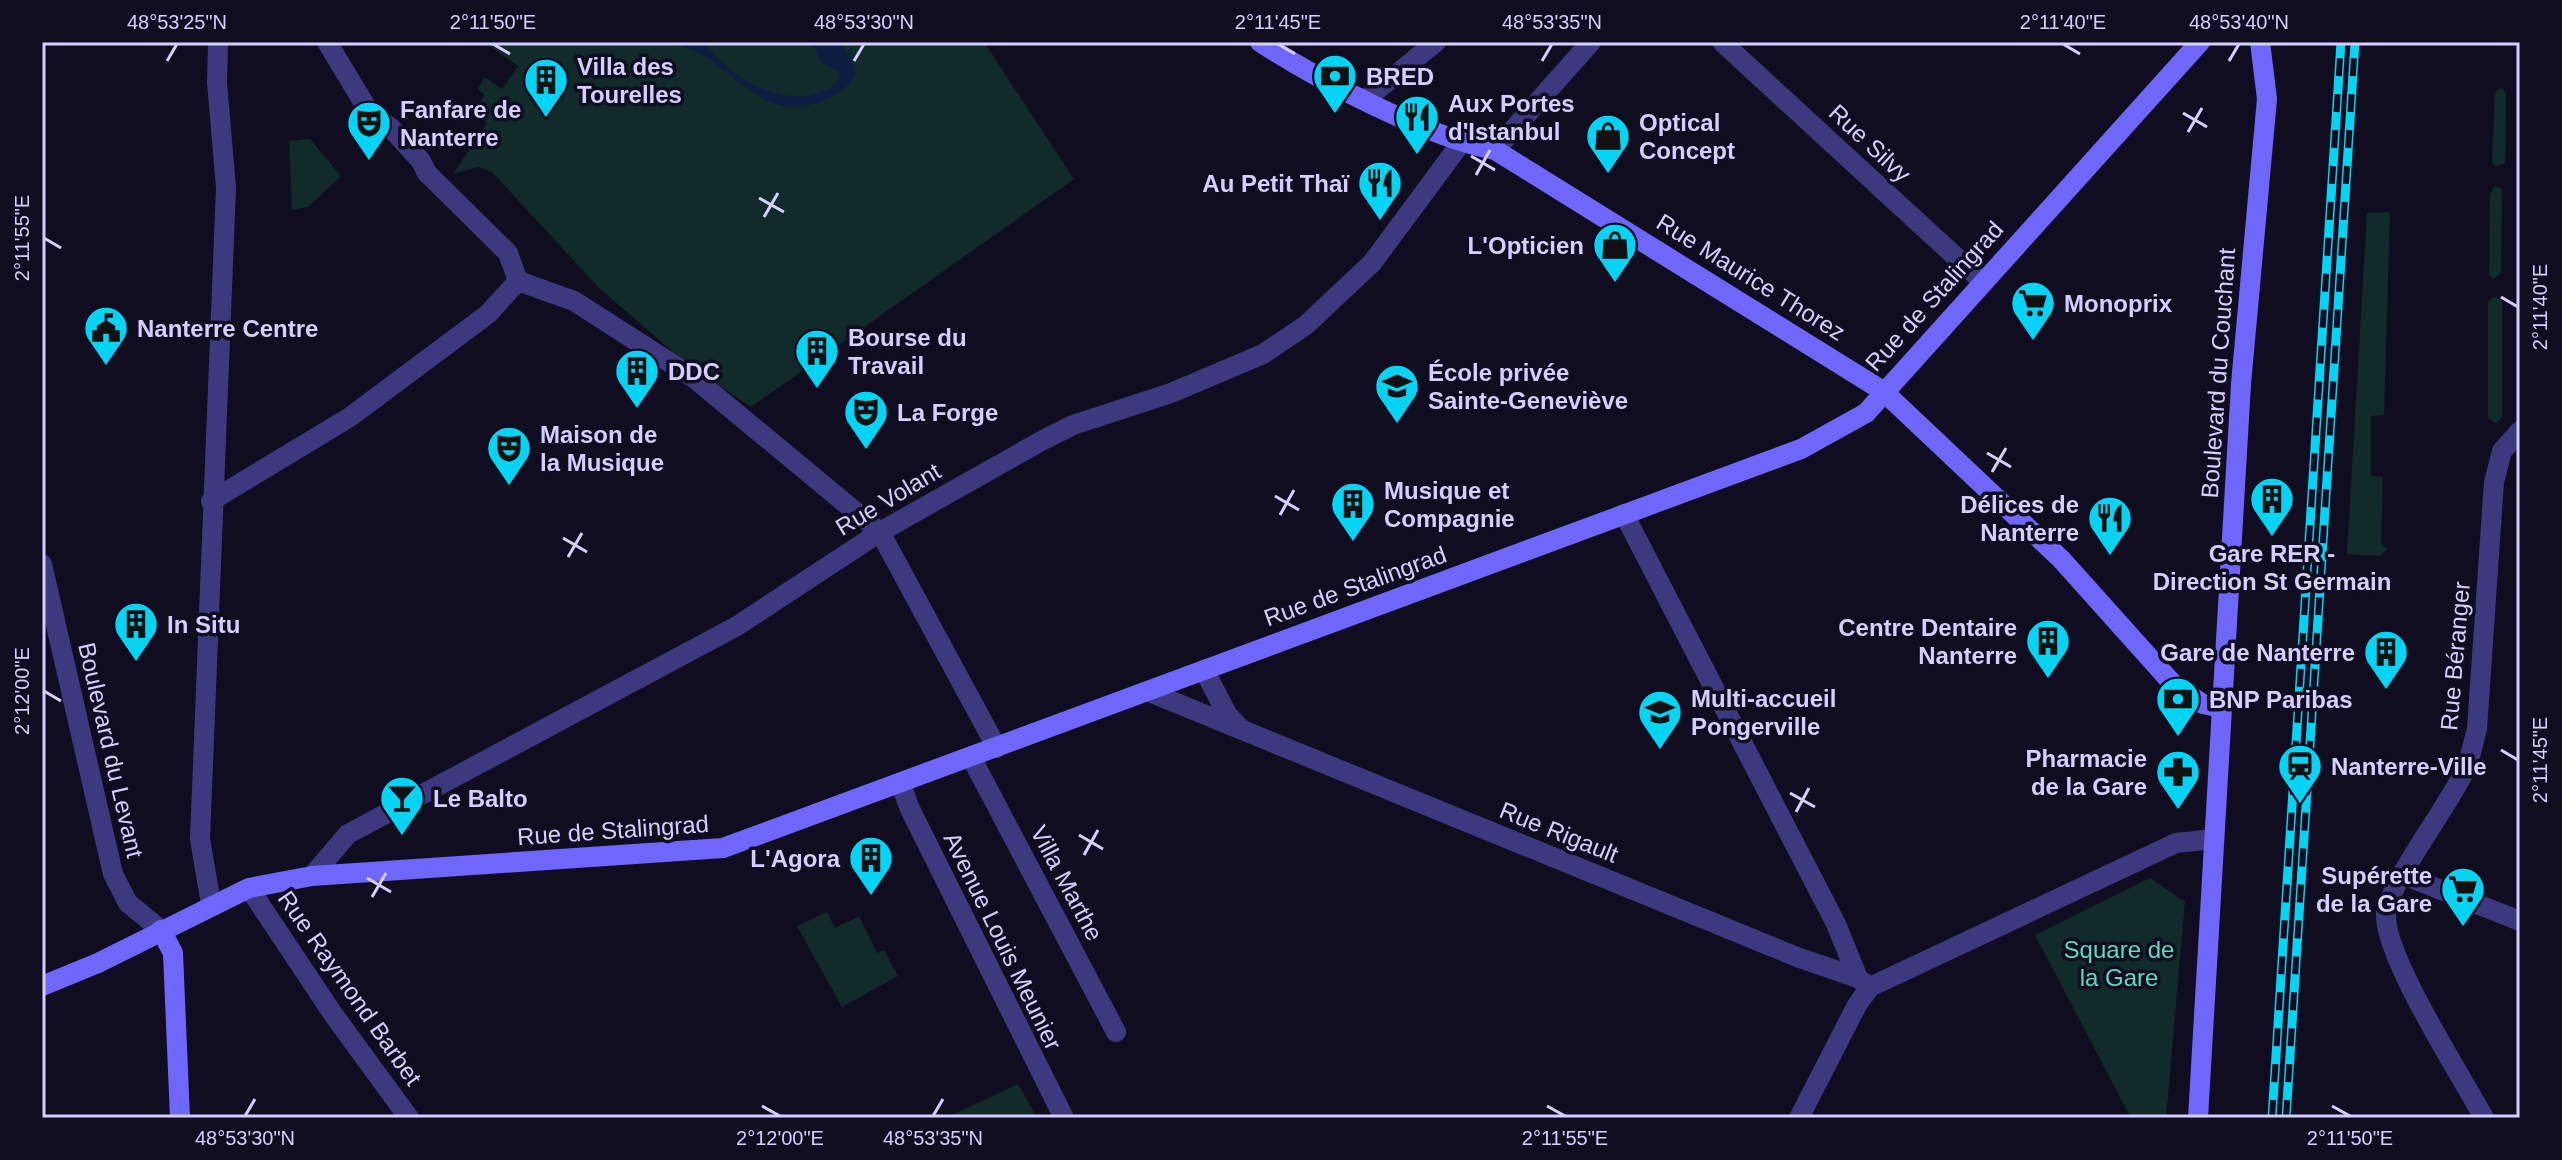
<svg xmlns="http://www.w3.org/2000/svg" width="2562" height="1160" font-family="Arial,sans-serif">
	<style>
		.green { fill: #112a2a }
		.water { fill: #0c1e41 }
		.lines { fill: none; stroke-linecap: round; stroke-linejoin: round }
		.street { stroke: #3e397f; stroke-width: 20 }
		.secondary { stroke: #6f67fc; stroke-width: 20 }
		.rail-casing { stroke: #04d4f4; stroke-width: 9 }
		.rail { stroke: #110d21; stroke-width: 6; stroke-dasharray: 18; stroke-linecap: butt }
		.ticks { fill: none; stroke: #d5cefe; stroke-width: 3 }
		.labels { text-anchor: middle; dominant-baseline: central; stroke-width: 7; stroke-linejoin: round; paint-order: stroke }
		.poi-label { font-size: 24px; font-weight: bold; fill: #d5cefe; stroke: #110d21; text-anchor: start }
		.street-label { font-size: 24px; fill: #d5cefe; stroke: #110d21 }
		.park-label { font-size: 24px; fill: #5cdcc0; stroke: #110d21 }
		.neatline { fill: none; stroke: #d5cefe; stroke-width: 3 }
		.ticks-label { font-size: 20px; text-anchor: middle; fill: #d5cefe }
	</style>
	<rect width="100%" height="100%" fill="#110d21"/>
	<!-- green -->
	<g class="green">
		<path d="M484,42H984L1074,179L751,407L679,357L599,288L492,172L478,167L453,174L487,123L472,113L485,95L478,89L485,77L502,89L518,66Z"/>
		<path d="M2501,88L2506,93L2505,163L2496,166L2492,162L2495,92Z"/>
		<path d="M310,139L341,176L308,207L292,210L289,141Z"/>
		<path d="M2495,186L2502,189L2501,273L2493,279L2489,275L2490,194Z"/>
		<path d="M2390,212L2384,415L2371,416V476L2383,477L2381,543L2387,549L2380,556L2347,554L2367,213Z"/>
		<path d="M2497,297L2502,302V417L2496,423L2488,418V303L2491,298Z"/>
		<path d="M2150,878L2185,902L2166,1118H2131L2035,935Z"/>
		<path d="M827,912L835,928L859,916L877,953L884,950L898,976L842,1007L797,926Z"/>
		<path d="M1018,1084L1037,1118L952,1115Z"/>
	</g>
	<!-- water -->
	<path class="water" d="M671,42H705C727,80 803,120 839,80L838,71L821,62L812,42H843C845,53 854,60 855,70C855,80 845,89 837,94C780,126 753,92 711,60C699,51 685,49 671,42Z"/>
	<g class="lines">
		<!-- street -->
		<g class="street">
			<path d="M327,42L368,110L391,128L421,161L427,173L508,253L518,281L574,301L694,378L880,532L997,748"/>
			<path d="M1722,42L1982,281"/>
			<path d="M1366,99L1436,42"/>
			<path d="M1495,150L1591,42"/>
			<path d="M211,501L350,417L488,314L518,281"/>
			<path d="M1624,514L1836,924L1858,978L1870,987"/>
			<path d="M42,564L113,874L128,903L161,930"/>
			<path d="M1204,670L1227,714L1239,727"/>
			<path d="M1147,691L1797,957L1858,978"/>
			<path d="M971,757L1116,1032"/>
			<path d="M901,784L909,807L1064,1118"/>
			<path d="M2403,875L2520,921"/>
			<path d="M312,876L348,834L737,626L880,532L1043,440L1073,425L1171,393L1263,354L1306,325L1372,263L1461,143"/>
			<path d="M249,888L333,1014L409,1118"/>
			<path d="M211,904L200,839L226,188L217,83L218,42"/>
			<path d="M1799,1118L1857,1005L1870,987L2176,843L2214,839"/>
			<path d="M2484,1118C2461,1075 2385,958 2386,915C2387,885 2450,804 2465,770C2471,757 2473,743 2477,729L2494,482L2502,451L2520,431"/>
		</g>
		<!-- secondary -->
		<g class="secondary">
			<path d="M1260,42C1320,81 1427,137 1495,150L1883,391L2061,559L2173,684L2203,704L2222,708"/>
			<path d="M161,930L173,953L180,1118"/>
			<path d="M42,986L98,963L249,888L312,876L723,848L1801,449L1866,413L2200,42"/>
			<path d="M2198,1118L2241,384L2267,99L2260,42"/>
		</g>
		<!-- rail casing -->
		<g class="rail-casing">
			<g id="rail">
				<path d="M2272,1118L2341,42"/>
				<path d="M2286,1118L2355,42"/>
			</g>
		</g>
		<!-- rail -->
		<use href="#rail" class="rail"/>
	</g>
	<!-- ticks -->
	<path class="ticks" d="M493,44L510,54M1278,44L1295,54M2063,44L2080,54M167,61L177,44M854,61L864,44M1542,61L1552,44M2229,61L2239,44M2183,113L2207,127M2188,132L2202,108M1471,156L1495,170M1476,175L1490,150M759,198L784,212M764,217L778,193M44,238L61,248M2501,297L2518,307M1987,453L2011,467M1992,472L2006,448M1275,496L1299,510M1280,515L1294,490M563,538L587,552M568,557L582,533M44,691L61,701M2501,750L2518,760M1790,793L1815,807M1796,812L1809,788M1079,835L1103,849M1084,855L1098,830M367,878L391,892M372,897L386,873M762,1106L780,1116M1547,1106L1565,1116M2332,1106L2350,1116M245,1116L255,1099M933,1116L943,1099"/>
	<!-- icons -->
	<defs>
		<g id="bank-pin" transform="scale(2.3)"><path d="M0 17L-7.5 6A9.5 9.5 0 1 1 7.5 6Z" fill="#04d4f4" stroke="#110d21"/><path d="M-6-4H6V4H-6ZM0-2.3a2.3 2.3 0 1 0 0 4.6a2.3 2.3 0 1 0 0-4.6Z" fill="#111"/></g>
		<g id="building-pin" transform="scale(2.3)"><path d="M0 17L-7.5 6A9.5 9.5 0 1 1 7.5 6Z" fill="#04d4f4" stroke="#110d21"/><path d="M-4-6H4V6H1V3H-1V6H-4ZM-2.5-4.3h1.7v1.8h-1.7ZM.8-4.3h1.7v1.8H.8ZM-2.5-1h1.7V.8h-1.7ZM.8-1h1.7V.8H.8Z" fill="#111"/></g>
		<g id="restaurant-pin" transform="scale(2.3)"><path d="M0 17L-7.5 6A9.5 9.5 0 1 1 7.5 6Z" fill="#04d4f4" stroke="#110d21"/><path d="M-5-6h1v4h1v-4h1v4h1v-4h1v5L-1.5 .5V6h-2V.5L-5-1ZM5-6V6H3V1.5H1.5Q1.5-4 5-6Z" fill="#111"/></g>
		<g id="theatre-pin" transform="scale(2.3)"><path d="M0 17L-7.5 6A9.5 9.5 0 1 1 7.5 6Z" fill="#04d4f4" stroke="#110d21"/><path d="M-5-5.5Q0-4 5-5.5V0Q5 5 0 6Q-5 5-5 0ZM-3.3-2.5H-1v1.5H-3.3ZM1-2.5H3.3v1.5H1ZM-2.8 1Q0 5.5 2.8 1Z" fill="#111"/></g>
		<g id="shop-pin" transform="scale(2.3)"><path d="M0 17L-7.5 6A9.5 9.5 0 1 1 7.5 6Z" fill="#04d4f4" stroke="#110d21"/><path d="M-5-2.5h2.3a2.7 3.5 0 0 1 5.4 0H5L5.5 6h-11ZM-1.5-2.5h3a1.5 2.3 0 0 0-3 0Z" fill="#111"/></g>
		<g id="supermarket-pin" transform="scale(2.3)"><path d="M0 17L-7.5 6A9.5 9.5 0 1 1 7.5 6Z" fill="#04d4f4" stroke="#110d21"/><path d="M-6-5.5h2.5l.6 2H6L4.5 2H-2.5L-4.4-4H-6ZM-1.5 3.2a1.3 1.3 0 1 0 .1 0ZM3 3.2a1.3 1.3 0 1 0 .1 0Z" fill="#111"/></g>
		<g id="civic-pin" transform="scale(2.3)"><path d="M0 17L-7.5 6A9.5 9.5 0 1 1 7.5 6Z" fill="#04d4f4" stroke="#110d21"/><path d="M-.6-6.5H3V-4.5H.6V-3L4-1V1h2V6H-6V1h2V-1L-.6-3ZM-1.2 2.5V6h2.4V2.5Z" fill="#111"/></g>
		<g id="school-pin" transform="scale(2.3)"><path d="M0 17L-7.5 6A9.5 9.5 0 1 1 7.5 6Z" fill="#04d4f4" stroke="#110d21"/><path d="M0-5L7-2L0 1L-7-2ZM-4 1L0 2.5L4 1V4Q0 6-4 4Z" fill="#111"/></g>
		<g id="station-pin" transform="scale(2.3)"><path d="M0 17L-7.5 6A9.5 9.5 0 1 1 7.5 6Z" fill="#04d4f4" stroke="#110d21"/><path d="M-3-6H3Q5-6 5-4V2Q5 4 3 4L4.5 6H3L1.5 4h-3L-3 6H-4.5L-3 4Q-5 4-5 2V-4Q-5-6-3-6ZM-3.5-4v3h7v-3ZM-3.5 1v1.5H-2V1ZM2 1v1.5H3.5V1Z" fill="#111"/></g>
		<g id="pharmacy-pin" transform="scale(2.3)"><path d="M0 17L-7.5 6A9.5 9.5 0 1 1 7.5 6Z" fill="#04d4f4" stroke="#110d21"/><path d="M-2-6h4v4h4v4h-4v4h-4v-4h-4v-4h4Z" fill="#111"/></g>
		<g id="bar-pin" transform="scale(2.3)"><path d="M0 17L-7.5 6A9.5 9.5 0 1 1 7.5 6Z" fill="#04d4f4" stroke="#110d21"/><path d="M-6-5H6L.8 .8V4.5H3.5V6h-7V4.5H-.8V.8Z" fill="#111"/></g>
	</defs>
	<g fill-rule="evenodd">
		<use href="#bank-pin" x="1335" y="76"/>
		<use href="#building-pin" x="546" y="80"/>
		<use href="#restaurant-pin" x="1417" y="117"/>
		<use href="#theatre-pin" x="369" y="123"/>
		<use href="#shop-pin" x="1608" y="136"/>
		<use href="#restaurant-pin" x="1380" y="183"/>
		<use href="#shop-pin" x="1615" y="245"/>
		<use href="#supermarket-pin" x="2033" y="303"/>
		<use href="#civic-pin" x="106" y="328"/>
		<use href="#building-pin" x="817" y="351"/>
		<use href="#building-pin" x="637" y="371"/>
		<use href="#school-pin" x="1397" y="386"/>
		<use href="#theatre-pin" x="866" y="412"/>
		<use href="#theatre-pin" x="509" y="448"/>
		<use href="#building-pin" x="2272" y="499"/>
		<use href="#building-pin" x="1353" y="504"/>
		<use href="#restaurant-pin" x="2110" y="518"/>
		<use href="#building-pin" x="136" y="624"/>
		<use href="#building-pin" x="2048" y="641"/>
		<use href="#building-pin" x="2386" y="652"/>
		<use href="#bank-pin" x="2178" y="699"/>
		<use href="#school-pin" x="1660" y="712"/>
		<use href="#station-pin" x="2300" y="766"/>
		<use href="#pharmacy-pin" x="2178" y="772"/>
		<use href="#bar-pin" x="402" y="798"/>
		<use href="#building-pin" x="871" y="858"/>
		<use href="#supermarket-pin" x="2463" y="889"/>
	</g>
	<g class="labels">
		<!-- poi labels -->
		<g class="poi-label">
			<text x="577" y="66">Villa des<tspan x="577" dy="28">Tourelles</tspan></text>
			<text x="1366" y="76">BRED</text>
			<text x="1448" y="103">Aux Portes<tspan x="1448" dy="28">d'Istanbul</tspan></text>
			<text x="400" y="109">Fanfare de<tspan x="400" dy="28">Nanterre</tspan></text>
			<text x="1639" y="122">Optical<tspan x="1639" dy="28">Concept</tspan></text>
			<text x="1349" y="183" text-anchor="end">Au Petit Thaï</text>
			<text x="1584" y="245" text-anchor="end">L'Opticien</text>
			<text x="2064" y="303">Monoprix</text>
			<text x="137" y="328">Nanterre Centre</text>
			<text x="848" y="337">Bourse du<tspan x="848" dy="28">Travail</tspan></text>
			<text x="668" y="371">DDC</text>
			<text x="1428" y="372">École privée<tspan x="1428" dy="28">Sainte-Geneviève</tspan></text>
			<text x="897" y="412">La Forge</text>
			<text x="540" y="434">Maison de<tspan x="540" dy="28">la Musique</tspan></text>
			<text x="1384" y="490">Musique et<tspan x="1384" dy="28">Compagnie</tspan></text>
			<text x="2079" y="504" text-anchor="end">Délices de<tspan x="2079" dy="28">Nanterre</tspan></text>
			<text x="2272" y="553" text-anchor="middle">Gare RER -<tspan x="2272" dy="28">Direction St Germain</tspan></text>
			<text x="167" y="624">In Situ</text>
			<text x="2017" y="627" text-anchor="end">Centre Dentaire<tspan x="2017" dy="28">Nanterre</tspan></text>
			<text x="2355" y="652" text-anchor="end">Gare de Nanterre</text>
			<text x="1691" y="698">Multi-accueil<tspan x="1691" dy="28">Pongerville</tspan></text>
			<text x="2209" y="699">BNP Paribas</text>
			<text x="2147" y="758" text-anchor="end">Pharmacie<tspan x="2147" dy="28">de la Gare</tspan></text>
			<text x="2331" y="766">Nanterre-Ville</text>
			<text x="433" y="798">Le Balto</text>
			<text x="840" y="858" text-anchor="end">L'Agora</text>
			<text x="2432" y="875" text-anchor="end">Supérette<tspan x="2432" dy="28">de la Gare</tspan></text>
		</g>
		<!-- street labels -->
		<g class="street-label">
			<text transform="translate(1870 143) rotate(43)">Rue Silvy</text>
			<text transform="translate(1751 277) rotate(32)">Rue Maurice Thorez</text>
			<text transform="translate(1934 296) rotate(-48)">Rue de Stalingrad</text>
			<text transform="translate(2218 373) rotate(-86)">Boulevard du Couchant</text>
			<text transform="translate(888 499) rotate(-31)">Rue Volant</text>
			<text transform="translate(1355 586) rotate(-20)">Rue de Stalingrad</text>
			<text transform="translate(2455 656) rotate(-85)">Rue Béranger</text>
			<text transform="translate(111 750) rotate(77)">Boulevard du Levant</text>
			<text transform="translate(613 830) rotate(-4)">Rue de Stalingrad</text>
			<text transform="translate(1559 832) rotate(22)">Rue Rigault</text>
			<text transform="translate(1067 883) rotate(62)">Villa Marthe</text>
			<text transform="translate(1003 941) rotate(64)">Avenue Louis Meunier</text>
			<text transform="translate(350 988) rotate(55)">Rue Raymond Barbet</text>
		</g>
		<!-- park labels -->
		<g class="park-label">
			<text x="2119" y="949">Square de<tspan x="2119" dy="28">la Gare</tspan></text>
		</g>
	</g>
	<!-- border -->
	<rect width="2562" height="1160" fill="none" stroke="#110d21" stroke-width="88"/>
	<rect x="44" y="44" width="2474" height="1072" class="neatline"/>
	<g class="ticks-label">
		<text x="177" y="29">48°53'25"N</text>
		<text x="493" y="29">2°11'50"E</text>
		<text x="864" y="29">48°53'30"N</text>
		<text x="1278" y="29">2°11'45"E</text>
		<text x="1552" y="29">48°53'35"N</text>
		<text x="2063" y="29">2°11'40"E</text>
		<text x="2239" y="29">48°53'40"N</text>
		<text transform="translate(22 238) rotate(-90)" y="7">2°11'55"E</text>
		<text transform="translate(2540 307) rotate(-90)" y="7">2°11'40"E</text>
		<text transform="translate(22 691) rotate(-90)" y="7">2°12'00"E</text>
		<text transform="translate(2540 760) rotate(-90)" y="7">2°11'45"E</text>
		<text x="245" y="1145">48°53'30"N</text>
		<text x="780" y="1145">2°12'00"E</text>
		<text x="933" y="1145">48°53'35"N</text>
		<text x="1565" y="1145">2°11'55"E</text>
		<text x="2350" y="1145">2°11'50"E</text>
	</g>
</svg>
